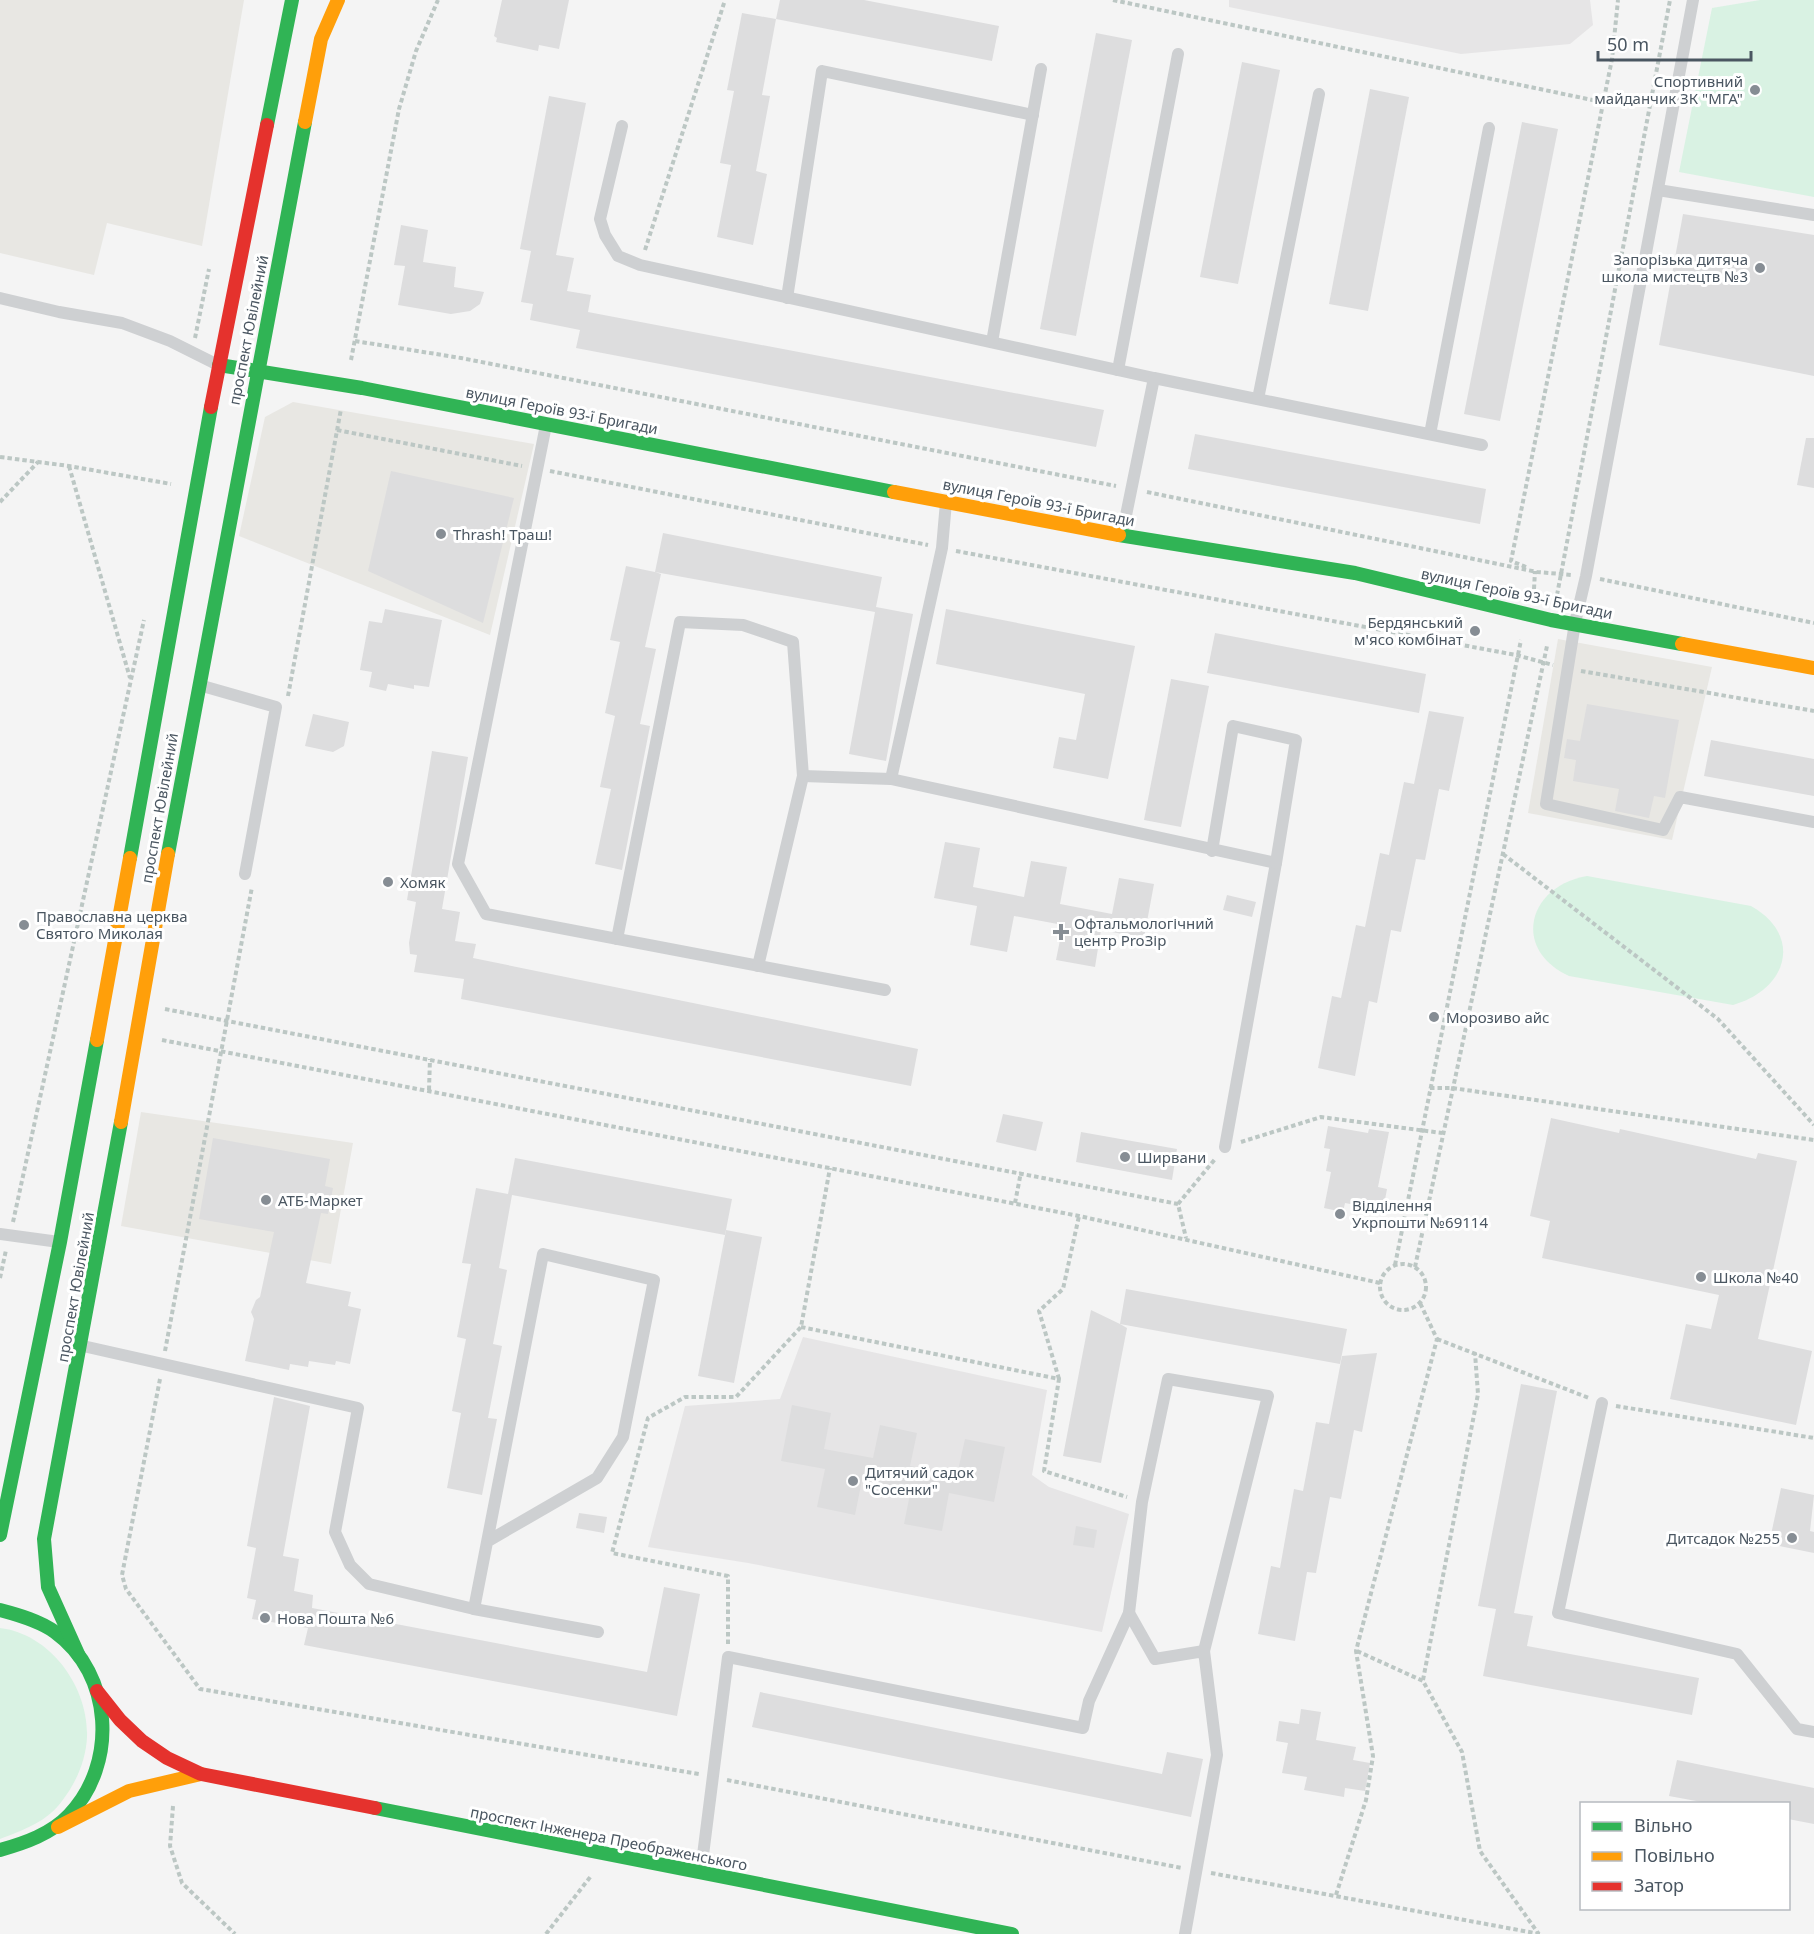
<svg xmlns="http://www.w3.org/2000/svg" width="1814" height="1934" font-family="'Noto Sans',sans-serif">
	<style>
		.commercial { fill: #e8e7e3 }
		.education { fill: #e6e5e6 }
		.green { fill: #d9f2e3 }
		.building { fill: #ddddde }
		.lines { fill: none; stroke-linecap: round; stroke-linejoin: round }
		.path { stroke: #bcc7c4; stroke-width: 4; stroke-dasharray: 4.5 3; stroke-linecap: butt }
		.lane { stroke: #ced0d2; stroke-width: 12 }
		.fast { stroke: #30b455; stroke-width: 14 }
		.slow { stroke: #ff9f0a; stroke-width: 14 }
		.jam { stroke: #e5322d; stroke-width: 14 }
		.poi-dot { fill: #868d94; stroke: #fff; stroke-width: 2 }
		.labels { text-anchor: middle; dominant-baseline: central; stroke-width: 6; stroke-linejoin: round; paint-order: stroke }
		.poi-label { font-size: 15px; fill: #4a5661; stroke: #fff; text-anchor: start }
		.street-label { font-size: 15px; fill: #4a5661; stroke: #fff }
	</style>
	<rect width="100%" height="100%" fill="#f4f4f4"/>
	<!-- commercial -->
	<g class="commercial">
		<path d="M0,0H244L202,246L107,223L94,275L0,253Z"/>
		<path d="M293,402L534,444L490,635L239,536L265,417Z"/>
		<path d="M1558,639L1712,667L1672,840L1528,813Z"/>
		<path d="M141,1112L353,1143L331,1264L121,1226Z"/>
	</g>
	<!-- education -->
	<g class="education">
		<path d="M1229,0H1590L1593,25L1570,44L1461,54L1229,7Z"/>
		<path d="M803,1337L1047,1390L1032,1475L1049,1487L1129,1514L1102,1632L748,1563L648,1547L685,1406L780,1399Z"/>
	</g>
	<!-- green -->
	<g class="green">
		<path d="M1760,0H1814V197L1679,172L1712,8Z"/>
		<path d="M1587,876L1751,906C1804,936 1787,990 1733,1005L1569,976C1511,949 1528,886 1587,876Z"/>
		<path d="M0,1628C51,1634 89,1688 87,1737C86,1760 76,1783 62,1801C47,1822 23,1830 0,1839Z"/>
	</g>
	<!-- building -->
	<g class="building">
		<path d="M502,0H569L559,49L539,45L538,51L496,42L497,38L494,36Z"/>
		<path d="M780,0H864L999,26L992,61L776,19Z"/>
		<path d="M742,13L776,19L762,95L770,96L756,171L767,174L753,245L717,237L731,165L720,163L734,91L727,90Z"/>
		<path d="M1096,33L1132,40L1076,336L1040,329Z"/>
		<path d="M1242,62L1280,70L1238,284L1200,277Z"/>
		<path d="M1370,89L1409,97L1368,311L1329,304Z"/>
		<path d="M549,96L586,103L556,255L574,258L567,291L591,295L588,312L1104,410L1096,447L576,348L580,330L530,320L533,304L521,302L531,251L520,249Z"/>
		<path d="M1522,122L1558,129L1500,421L1464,414Z"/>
		<path d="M1683,214L1814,235V376L1659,345Z"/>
		<path d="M401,225L428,230L423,262L456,267L454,287L484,292L480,304L470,311L451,314L398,305L405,266L394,265Z"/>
		<path d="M1195,434L1486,489L1480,524L1188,469Z"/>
		<path d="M1806,438H1814V488L1797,485Z"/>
		<path d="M391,471L514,498L483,623L368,571Z"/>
		<path d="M663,533L882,577L876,607L913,614L886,761L849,754L875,612L655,572L661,574L645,647L656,649L640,724L650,726L622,870L595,864L611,789L600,787L615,716L605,713L620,642L610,640L626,566L655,572Z"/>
		<path d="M385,609L442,620L429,687L414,685V689L388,684L386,691L369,687L372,672L360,670L369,621L382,623Z"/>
		<path d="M946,609L1135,646L1108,779L1053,768L1059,737L1076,740L1085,694L936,664Z"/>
		<path d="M1215,633L1426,674L1419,713L1207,673Z"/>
		<path d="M1171,679L1209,686L1181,827L1144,820Z"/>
		<path d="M1587,704L1679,720L1665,798L1654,796L1649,818L1615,811L1619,789L1573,781L1576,760L1564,758L1567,739L1580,741Z"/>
		<path d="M1429,711L1464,717L1449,791L1439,789L1425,860L1416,859L1401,932L1391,930L1377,1003L1369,1001L1355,1076L1318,1068L1332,996L1341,998L1356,925L1365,927L1380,853L1389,855L1404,782L1414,784Z"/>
		<path d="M313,714L349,722L344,746L333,752L305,746Z"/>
		<path d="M1711,740L1814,759V796L1704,776Z"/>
		<path d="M432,751L468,757L442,909L460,912L455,941L476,944L473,958L918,1049L911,1086L461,999L464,979L414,972L417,955L410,954L409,943L416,902L407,900Z"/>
		<path d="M945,842L980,848L973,887L1024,897L1031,861L1067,867L1060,904L1112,914L1119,878L1154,884L1144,938L1101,930L1095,967L1056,960L1063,925L1014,916L1007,952L970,945L977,906L934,898Z"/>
		<path d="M1227,895L1256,902L1252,917L1223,910Z"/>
		<path d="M1003,1114L1043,1122L1036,1151L996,1142Z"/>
		<path d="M1551,1118L1619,1133L1620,1129L1756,1159L1758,1153L1797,1161L1758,1339L1812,1351L1796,1425L1670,1399L1686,1324L1711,1329L1719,1295L1542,1258L1550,1221L1530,1216Z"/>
		<path d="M1328,1126L1368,1133L1369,1129L1389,1132L1378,1187L1387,1189L1383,1210L1345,1203L1343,1212L1324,1208L1331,1172L1326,1171L1330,1149L1324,1148Z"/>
		<path d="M1081,1132L1177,1149L1172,1180L1076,1162Z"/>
		<path d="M213,1138L330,1159L325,1186L333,1188L328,1214L321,1213L306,1283L351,1292L348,1306L361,1309L350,1364L336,1361L335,1365L309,1361L308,1367L290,1364L289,1370L245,1361L254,1319L251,1312L256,1300L260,1297L274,1232L199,1219Z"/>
		<path d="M515,1158L732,1199L725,1235L512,1195L499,1268L507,1270L493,1344L502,1346L488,1418L497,1419L482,1495L447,1488L461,1413L452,1411L466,1339L457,1337L471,1264L462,1263L476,1188L508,1194Z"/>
		<path d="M726,1230L762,1237L734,1383L698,1376Z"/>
		<path d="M1126,1289L1347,1329L1340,1364L1120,1324L1127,1328L1101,1463L1063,1456L1091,1310L1120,1324Z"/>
		<path d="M1377,1353L1362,1432L1354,1430L1341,1499L1330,1497L1316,1573L1307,1572L1295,1641L1258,1634L1271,1566L1280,1568L1294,1489L1303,1491L1316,1422L1329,1424L1342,1356Z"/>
		<path d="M1521,1384L1557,1391L1514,1613L1533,1616L1527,1646L1699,1678L1692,1715L1483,1676L1496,1609L1478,1606Z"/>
		<path d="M274,1397L310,1406L283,1556L299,1559L294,1591L313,1595L312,1608L647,1672L664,1587L700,1594L677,1716L304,1645L308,1628L252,1619L256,1600L247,1598L256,1548L247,1546Z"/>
		<path d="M792,1405L831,1413L824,1449L873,1458L880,1425L917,1433L910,1466L957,1475L965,1439L1005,1447L994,1502L949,1493L942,1531L904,1524L911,1489L862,1480L855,1515L817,1507L825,1469L781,1461Z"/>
		<path d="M1781,1488L1814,1495L1810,1531L1814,1532V1553L1769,1544Z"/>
		<path d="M579,1513L607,1517L604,1533L576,1528Z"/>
		<path d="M1076,1526L1097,1530L1094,1548L1073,1545Z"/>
		<path d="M760,1692L1162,1774L1167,1752L1203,1759L1191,1817L752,1727Z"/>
		<path d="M1301,1709L1321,1712L1316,1740L1356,1747L1353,1760L1370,1763L1365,1791L1345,1788L1344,1797L1304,1790L1307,1777L1282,1773L1288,1743L1276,1741L1279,1721L1299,1724Z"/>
		<path d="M1677,1760L1814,1788V1824L1788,1819V1803H1707L1669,1796Z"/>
	</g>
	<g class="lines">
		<!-- path -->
		<g class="path">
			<path d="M1113,0L1602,102"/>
			<path d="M645,250L725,0"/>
			<path d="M195,338L209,269"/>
			<path d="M355,341L461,358L1116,486"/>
			<path d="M351,360L399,109L416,51L438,0"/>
			<path d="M337,430L522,466"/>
			<path d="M0,457L69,466L171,484"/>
			<path d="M69,466L130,678"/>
			<path d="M550,471L928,545"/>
			<path d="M1147,492L1537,572L1572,575"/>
			<path d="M0,502L38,462"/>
			<path d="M956,551L1516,655L1553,665"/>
			<path d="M1526,567L1511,561L1612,59L1618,0"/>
			<path d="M1600,579L1814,623"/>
			<path d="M1534,589L1535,571"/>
			<path d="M1557,595L1670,0"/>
			<path d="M1581,671L1814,711"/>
			<path d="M288,696L341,409"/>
			<path d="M1503,854L1718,1019L1814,1125"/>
			<path d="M165,1009L1178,1204L1186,1238"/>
			<path d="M162,1040L1079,1216L1380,1283"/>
			<path d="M1430,1088H1452L1814,1140"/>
			<path d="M429,1090L430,1059"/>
			<path d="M1241,1142L1321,1117L1442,1133"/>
			<path d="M1015,1203L1021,1172"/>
			<path d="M1178,1204L1216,1158"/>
			<path d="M13,1222L144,620"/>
			<circle cx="1403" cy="1287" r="23"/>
			<path d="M1395,1265L1521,640"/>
			<path d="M1415,1267L1547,646"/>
			<path d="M0,1278L6,1250"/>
			<path d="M801,1327L1059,1379L1044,1471L1127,1497"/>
			<path d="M1437,1339L1589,1398"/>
			<path d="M165,1351L252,887"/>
			<path d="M160,1379L122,1575L126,1589L200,1689L699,1774"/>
			<path d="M1059,1379L1039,1311L1063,1289L1079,1216"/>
			<path d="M1616,1406L1814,1438"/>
			<path d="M728,1644V1576L612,1553L648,1418L685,1397H736L801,1327L830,1168"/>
			<path d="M1357,1651L1423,1681L1462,1752L1480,1851L1538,1933"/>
			<path d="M1423,1680L1478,1394L1475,1353"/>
			<path d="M727,1780L1182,1868"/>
			<path d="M173,1806L170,1846L182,1883L235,1934"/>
			<path d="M1211,1873L1540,1934"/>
			<path d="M1336,1895L1366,1800L1373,1756L1356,1651L1437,1339L1420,1303"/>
			<path d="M546,1934L591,1876"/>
		</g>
		<!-- lane -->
		<g class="lane">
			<path d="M1693,0L1586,576L1575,623L1546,804L1663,830L1680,797L1814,822"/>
			<path d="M622,126L600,219L605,235L618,256L640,265L1154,378L1122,535"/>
			<path d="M1658,190L1814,215"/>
			<path d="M0,298L59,312L122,323L170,341L218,365"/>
			<path d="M787,298L822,71L1033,115"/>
			<path d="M992,342L1041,69"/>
			<path d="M1118,370L1178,54"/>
			<path d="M1154,378L1482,445"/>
			<path d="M1258,399L1319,94"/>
			<path d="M546,425L458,864L486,914L885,990"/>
			<path d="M1430,434L1489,128"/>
			<path d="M199,685L276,707L245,874"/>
			<path d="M803,776L891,779L1276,863L1225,1147"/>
			<path d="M891,779L942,548L946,502"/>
			<path d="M1212,851L1233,726L1296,740L1276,863"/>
			<path d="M617,939L680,622L743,625L793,642L803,776L758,966"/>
			<path d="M0,1234L59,1242"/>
			<path d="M83,1346L358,1408L335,1532L350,1565L369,1584L474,1609L598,1632"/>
			<path d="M1602,1403L1558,1613L1737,1654L1797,1729L1814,1732"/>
			<path d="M474,1609L543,1254L654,1280L623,1437L597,1478L488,1541"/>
			<path d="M1129,1613L1142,1502L1168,1379L1268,1396L1204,1651"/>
			<path d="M701,1871L728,1657L1083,1728L1089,1701L1129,1613L1155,1659L1204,1651L1217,1755L1185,1934"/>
		</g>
		<!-- fast -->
		<g class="fast">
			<path d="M267,125L292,0"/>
			<path d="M219,365L362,388L894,492"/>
			<path d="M1119,535L1355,573L1551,620L1682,644"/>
			<path d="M168,854L305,122"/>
			<path d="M130,858L211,407"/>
			<path d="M0,1535L60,1242L97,1040"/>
			<path d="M0,1610C19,1615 40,1621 55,1632C113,1674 118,1764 69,1815C51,1834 25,1843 0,1850"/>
			<path d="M79,1656L48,1587L44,1539L121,1122"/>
			<path d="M375,1808L1012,1934"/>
		</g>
		<!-- slow -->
		<g class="slow">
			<path d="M305,122L321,39L338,0"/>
			<path d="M894,492L1119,535"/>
			<path d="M1682,644L1814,668"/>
			<path d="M97,1040L130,858"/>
			<path d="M121,1122L168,854"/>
			<path d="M58,1827L129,1791L201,1774"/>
		</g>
		<!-- jam -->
		<g class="jam">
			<path d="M211,407L267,125"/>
			<path d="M97,1691L120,1720L142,1741L167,1758L201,1774L375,1808"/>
		</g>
	</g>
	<!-- markers -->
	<g class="poi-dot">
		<circle cx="1755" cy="90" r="6"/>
		<circle cx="1760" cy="268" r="6"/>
		<circle cx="441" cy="534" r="6"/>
		<circle cx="1475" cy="631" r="6"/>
		<circle cx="388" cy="882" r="6"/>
		<circle cx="24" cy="925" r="6"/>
		<path d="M1058 923h6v6h6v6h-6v6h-6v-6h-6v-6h6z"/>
		<circle cx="1434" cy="1017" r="6"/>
		<circle cx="1125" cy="1157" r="6"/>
		<circle cx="266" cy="1200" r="6"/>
		<circle cx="1340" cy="1214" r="6"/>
		<circle cx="1701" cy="1277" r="6"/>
		<circle cx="853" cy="1481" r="6"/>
		<circle cx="1792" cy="1538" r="6"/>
		<circle cx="265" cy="1618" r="6"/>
	</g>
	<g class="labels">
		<!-- poi labels -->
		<g class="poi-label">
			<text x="1743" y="81" text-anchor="end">Спортивний<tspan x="1743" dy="17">майданчик ЗК "МГА"</tspan></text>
			<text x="1748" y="259" text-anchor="end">Запорізька дитяча<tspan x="1748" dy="17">школа мистецтв №3</tspan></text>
			<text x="453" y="534">Thrash! Траш!</text>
			<text x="1463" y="622" text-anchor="end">Бердянський<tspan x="1463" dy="17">м'ясо комбінат</tspan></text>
			<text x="400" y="882">Хомяк</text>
			<text x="36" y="916">Православна церква<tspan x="36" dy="17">Святого Миколая</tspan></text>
			<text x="1074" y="923">Офтальмологічний<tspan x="1074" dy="17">центр ProЗір</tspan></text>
			<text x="1446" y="1017">Морозиво айс</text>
			<text x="1137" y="1157">Ширвани</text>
			<text x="278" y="1200">АТБ-Маркет</text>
			<text x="1352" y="1205">Відділення<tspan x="1352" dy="17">Укрпошти №69114</tspan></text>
			<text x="1713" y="1277">Школа №40</text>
			<text x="865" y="1472">Дитячий садок<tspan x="865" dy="17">"Сосенки"</tspan></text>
			<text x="1780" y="1538" text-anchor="end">Дитсадок №255</text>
			<text x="277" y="1618">Нова Пошта №6</text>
		</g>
		<!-- street labels -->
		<g class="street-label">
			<text transform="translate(248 330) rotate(-79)">проспект Ювілейний</text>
			<text transform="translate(562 410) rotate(11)">вулиця Героїв 93-ї Бригади</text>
			<text transform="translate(1039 502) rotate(11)">вулиця Героїв 93-ї Бригади</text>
			<text transform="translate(1517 593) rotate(12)">вулиця Героїв 93-ї Бригади</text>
			<text transform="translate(159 808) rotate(-80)">проспект Ювілейний</text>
			<text transform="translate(75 1287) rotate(-80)">проспект Ювілейний</text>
			<text transform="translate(609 1838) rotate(11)">проспект Інженера Преображенського</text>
		</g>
	</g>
	<!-- legend -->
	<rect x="1580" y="1802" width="210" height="108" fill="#ffffff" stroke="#b7bbc0" stroke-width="1.5"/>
	<rect x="1592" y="1822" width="30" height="9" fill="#30b455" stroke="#b7bbc0" stroke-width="1.5"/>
	<text x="1634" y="1832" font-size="18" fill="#4a5661">Вільно</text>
	<rect x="1592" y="1852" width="30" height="9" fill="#ff9f0a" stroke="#b7bbc0" stroke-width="1.5"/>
	<text x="1634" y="1862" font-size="18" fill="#4a5661">Повільно</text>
	<rect x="1592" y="1882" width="30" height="9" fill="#e5322d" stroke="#b7bbc0" stroke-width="1.5"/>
	<text x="1634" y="1892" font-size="18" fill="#4a5661">Затор</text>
	<!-- scale -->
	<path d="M1598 51v9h153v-9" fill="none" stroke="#4a5661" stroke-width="3"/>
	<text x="1607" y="51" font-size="18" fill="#4a5661" stroke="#ffffff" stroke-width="4.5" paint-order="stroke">50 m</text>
</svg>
